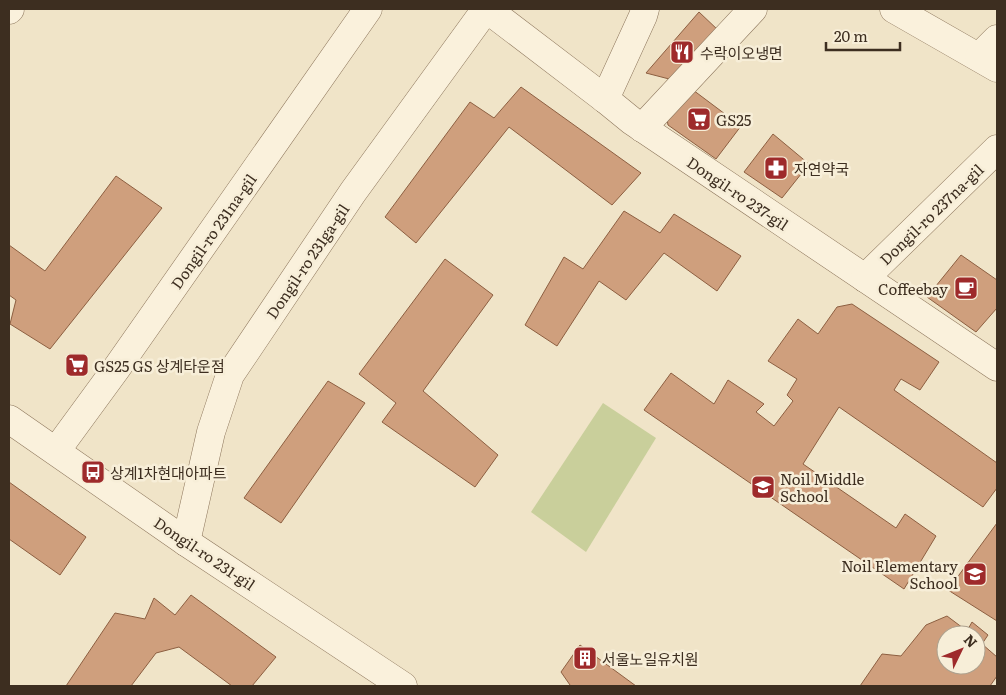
<svg xmlns="http://www.w3.org/2000/svg" width="1006" height="695" font-family="Literata,'Noto Sans KR',serif">
	<style>
		.green { fill: #c9cf9b }
		.building { fill: #cf9f7d; stroke: #8d5f41; fill-rule: evenodd }
		.lines { fill: none; stroke-linecap: round; stroke-linejoin: round }
		.minor-casing { stroke: #8d765c; stroke-width: 29 }
		.minor { stroke: #faf1dc; stroke-width: 28 }
		.labels { text-anchor: middle; dominant-baseline: central; stroke-width: 5; stroke-linejoin: round; paint-order: stroke }
		.poi-label { font-size: 15px; fill: #3d2e20; stroke: #f7eed8; text-anchor: start }
		.street-label { font-size: 15px; fill: #3d2e20; stroke: #f7eed8 }
	</style>
	<rect width="100%" height="100%" fill="#f0e4c8"/>
	<!-- green -->
	<path class="green" d="M603,403L656,438L586,552L531,512Z"/>
	<!-- building -->
	<g class="building">
		<path d="M699,12L719,31L673,80L646,73Z"/>
		<path d="M521,87L641,173L612,205L509,127L416,243L385,217L470,102L494,118Z"/>
		<path d="M689,87L741,126L716,159L668,125L666,113Z"/>
		<path d="M773,134L809,164L782,198L744,172Z"/>
		<path d="M116,176L162,208L50,349L10,324L16,300L9,295V245L45,271Z"/>
		<path d="M624,211L660,233L674,214L741,256L717,291L664,253L626,300L599,281L557,346L525,325L564,257L583,269Z"/>
		<path d="M961,255L997,280V308L976,332L927,297Z"/>
		<path d="M445,259L493,295L423,391L498,455L475,487L382,422L396,403L359,374Z"/>
		<path d="M852,304L939,362L920,390L901,379L894,390L997,463V488L983,507L839,407L803,464L896,528L905,514L936,536L904,589L644,410L671,373L714,404L728,380L764,404L756,412L774,426L793,401L787,395L797,379L768,361L798,319L818,334L837,307Z"/>
		<path d="M328,381L365,403L281,523L244,498Z"/>
		<path d="M9,482L86,537L60,575L9,539Z"/>
		<path d="M997,523V621L948,590Z"/>
		<path d="M191,595L276,657L252,686H232L179,647L156,653L131,686H66L115,613L145,619L154,598L175,615Z"/>
		<path d="M947,616L967,631L972,622L988,635L982,644L997,657V676L990,686H860L882,654L901,656L926,625ZM946,635H976V665H946Z"/>
		<path d="M580,645L636,686H569L570,685L561,672Z"/>
	</g>
	<g class="lines">
		<!-- minor casing -->
		<g class="minor-casing">
			<g id="minor">
				<path d="M487,9L605,99L632,121L997,367"/>
				<path d="M894,9L997,68"/>
				<path d="M9,10L10,9"/>
				<path d="M979,57L997,39"/>
				<path d="M605,99L643,16L645,9"/>
				<path d="M642,128L753,9"/>
				<path d="M865,278L997,149"/>
				<path d="M9,419L186,542L403,686"/>
				<path d="M56,451L116,369L368,9"/>
				<path d="M186,542L211,432L230,375L353,192L486,9"/>
			</g>
		</g>
		<!-- minor -->
		<use href="#minor" class="minor"/>
	</g>
	<!-- icons -->
	<defs>
		<g id="restaurant-square" transform="scale(1.25)"><rect x="-9" y="-9" width="18" height="18" rx="4" fill="#9e2a2b" stroke="#f7eed8"/><path d="M-5-6h1v4h1v-4h1v4h1v-4h1v5L-1.5 .5V6h-2V.5L-5-1ZM5-6V6H3V1.5H1.5Q1.5-4 5-6Z" fill="#fff"/></g>
		<g id="supermarket-square" transform="scale(1.25)"><rect x="-9" y="-9" width="18" height="18" rx="4" fill="#9e2a2b" stroke="#f7eed8"/><path d="M-6-5.5h2.5l.6 2H6L4.5 2H-2.5L-4.4-4H-6ZM-1.5 3.2a1.3 1.3 0 1 0 .1 0ZM3 3.2a1.3 1.3 0 1 0 .1 0Z" fill="#fff"/></g>
		<g id="pharmacy-square" transform="scale(1.25)"><rect x="-9" y="-9" width="18" height="18" rx="4" fill="#9e2a2b" stroke="#f7eed8"/><path d="M-2-6h4v4h4v4h-4v4h-4v-4h-4v-4h4Z" fill="#fff"/></g>
		<g id="cafe-square" transform="scale(1.25)"><rect x="-9" y="-9" width="18" height="18" rx="4" fill="#9e2a2b" stroke="#f7eed8"/><path d="M-5.5-4.5H6V0H3Q3 3.5 0 3.5H-2.5Q-5.5 3.5-5.5 0ZM3-3.2v2h1.7v-2ZM-6 4.5H4V6H-6Z" fill="#fff"/></g>
		<g id="bus-square" transform="scale(1.25)"><rect x="-9" y="-9" width="18" height="18" rx="4" fill="#9e2a2b" stroke="#f7eed8"/><path d="M-5-6H5V4H4V6H2V4H-2V6H-4V4H-5ZM-3.5-4V0h7V-4ZM-3.5 1.2v1.5H-2V1.2ZM2 1.2v1.5H3.5V1.2Z" fill="#fff"/></g>
		<g id="school-square" transform="scale(1.25)"><rect x="-9" y="-9" width="18" height="18" rx="4" fill="#9e2a2b" stroke="#f7eed8"/><path d="M0-5L7-2L0 1L-7-2ZM-4 1L0 2.5L4 1V4Q0 6-4 4Z" fill="#fff"/></g>
		<g id="building-square" transform="scale(1.25)"><rect x="-9" y="-9" width="18" height="18" rx="4" fill="#9e2a2b" stroke="#f7eed8"/><path d="M-4-6H4V6H1V3H-1V6H-4ZM-2.5-4.3h1.7v1.8h-1.7ZM.8-4.3h1.7v1.8H.8ZM-2.5-1h1.7V.8h-1.7ZM.8-1h1.7V.8H.8Z" fill="#fff"/></g>
	</defs>
	<g fill-rule="evenodd">
		<use href="#restaurant-square" x="682" y="52"/>
		<use href="#supermarket-square" x="699" y="119"/>
		<use href="#pharmacy-square" x="776" y="168"/>
		<use href="#cafe-square" x="966" y="288"/>
		<use href="#supermarket-square" x="77" y="365"/>
		<use href="#bus-square" x="93" y="472"/>
		<use href="#school-square" x="763" y="487"/>
		<use href="#school-square" x="975" y="574"/>
		<use href="#building-square" x="585" y="658"/>
	</g>
	<g class="labels">
		<!-- poi labels -->
		<g class="poi-label">
			<text x="700" y="52">수락이오냉면</text>
			<text x="716" y="119">GS25</text>
			<text x="794" y="168">자연약국</text>
			<text x="948" y="288" text-anchor="end">Coffeebay</text>
			<text x="94" y="365">GS25 GS 상계타운점</text>
			<text x="110" y="472">상계1차현대아파트</text>
			<text x="780" y="478">Noil Middle<tspan x="780" dy="17">School</tspan></text>
			<text x="958" y="565" text-anchor="end">Noil Elementary<tspan x="958" dy="17">School</tspan></text>
			<text x="602" y="658">서울노일유치원</text>
		</g>
		<!-- street labels -->
		<g class="street-label">
			<text transform="translate(738 193) rotate(34)">Dongil-ro 237-gil</text>
			<text transform="translate(931 214) rotate(-44)">Dongil-ro 237na-gil</text>
			<text transform="translate(213 231) rotate(-55)">Dongil-ro 231na-gil</text>
			<text transform="translate(307 261) rotate(-56)">Dongil-ro 231ga-gil</text>
			<text transform="translate(205 553) rotate(34)">Dongil-ro 231-gil</text>
		</g>
	</g>
	<!-- border -->
	<rect width="1006" height="695" fill="none" stroke="#3d2e20" stroke-width="20"/>
	<!-- north arrow -->
	<g transform="translate(961 650) rotate(47)"><circle r="24" fill="#f7eed8" stroke="#ada18e"/>
	<path d="M0-4L9 19L0 12L-9 19Z" fill="#9e2a2b"/>
	<text y="-8" font-size="14" font-weight="bold" text-anchor="middle" fill="#3d2e20">N</text>
	</g>
	<!-- scale -->
	<path d="M826 42v8h74v-8" fill="none" stroke="#3d2e20" stroke-width="2.5"/>
	<text x="834" y="42" font-size="15" fill="#3d2e20" stroke="#f7eed8" stroke-width="4" paint-order="stroke">20 m</text>
</svg>
